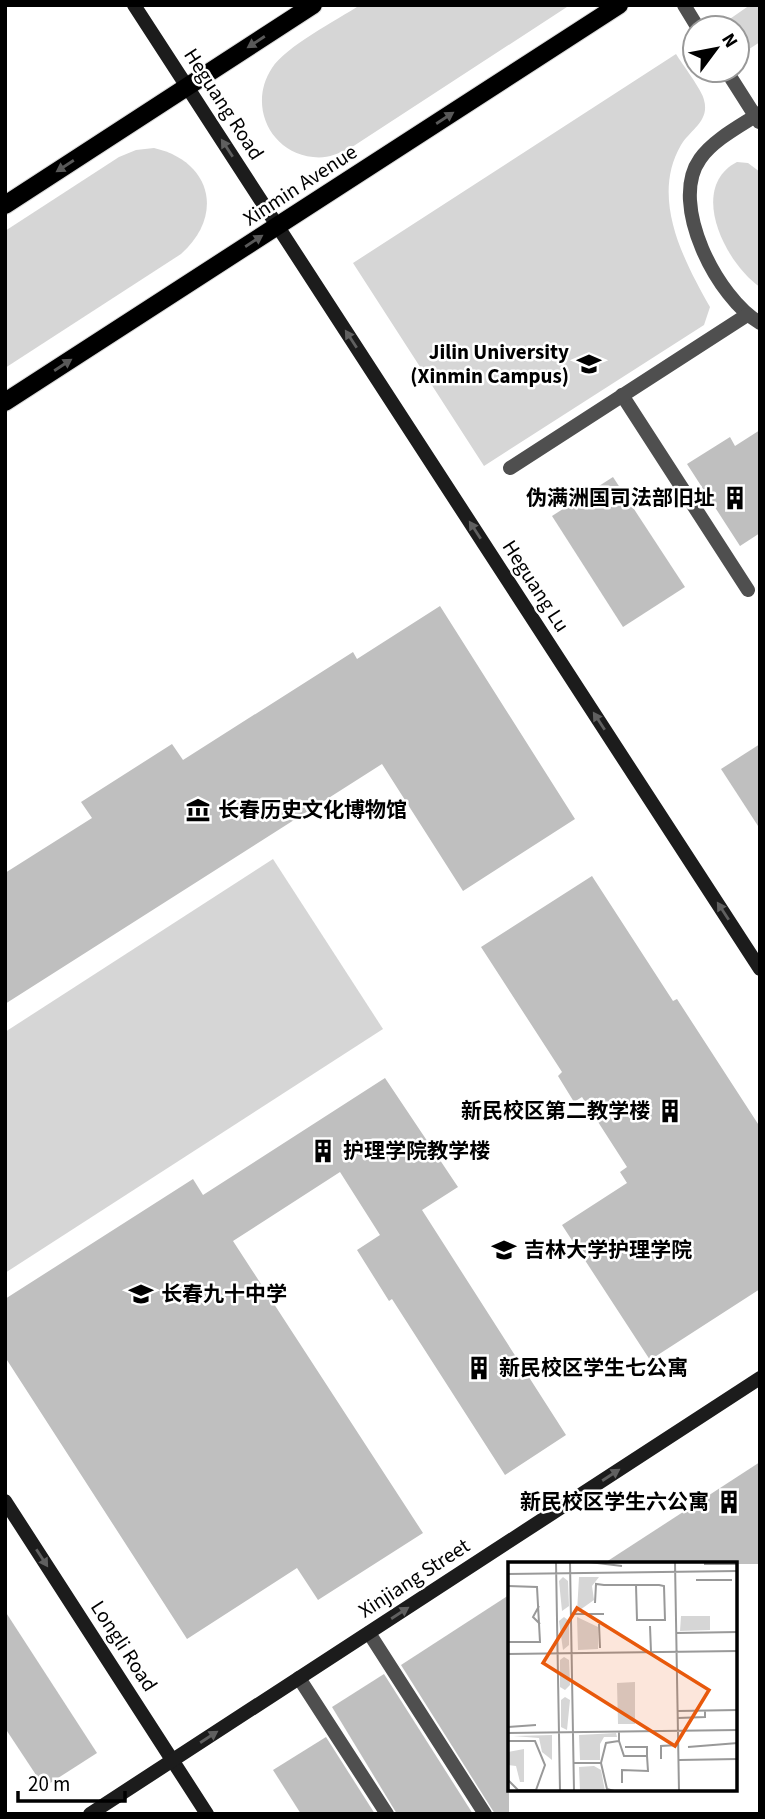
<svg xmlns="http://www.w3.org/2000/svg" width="765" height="1819" font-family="'Source Sans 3','Noto Sans SC',sans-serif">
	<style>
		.green { fill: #d6d6d6 }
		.building { fill: #bfbfbf }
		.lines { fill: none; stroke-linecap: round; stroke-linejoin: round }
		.primary-casing { stroke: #dbdbdb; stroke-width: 20 }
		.lane { stroke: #4f4f4f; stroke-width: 14 }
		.secondary { stroke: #1c1c1c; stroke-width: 14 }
		.primary { stroke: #000; stroke-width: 18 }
		.oneway { fill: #595959 }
		.oneway2 { fill: #606060 }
		.labels { text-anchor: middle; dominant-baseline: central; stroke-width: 5; stroke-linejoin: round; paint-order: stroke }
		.street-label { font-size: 21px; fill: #000; stroke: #fff }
		.poi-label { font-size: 21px; font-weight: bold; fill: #000; stroke: #fff; text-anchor: start }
		.inset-road { fill: none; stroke: #999; stroke-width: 2 }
		.view { fill: #e8590c; fill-opacity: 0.15; stroke: #e8590c; stroke-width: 3.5 }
		.inset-edge { fill: none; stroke: #000; stroke-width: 3.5 }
	</style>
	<rect width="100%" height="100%" fill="#fff"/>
	<!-- green -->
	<g class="green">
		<path d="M360,5H570L349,149C337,154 326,159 313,157C269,152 248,104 272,68C285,47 337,20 360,5Z"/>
		<path d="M750,5H760V42L743,53L737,43V28H727L724,23Z"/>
		<path d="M676,54C682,64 702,90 704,100C710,121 690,130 681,145C650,198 684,261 710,307L704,325L484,466L353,263Z"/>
		<path d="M154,148C211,161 225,215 181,254L5,368V231L119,157L136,150Z"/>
		<path d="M737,162L748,163L760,172V287C726,264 687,188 737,162Z"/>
		<path d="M273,859L383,1029L5,1273V1032Z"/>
	</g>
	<!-- building -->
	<g class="building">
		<path d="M760,430V533L740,546L687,464L730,437L735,446Z"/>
		<path d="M613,477L685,587L623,627L552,516Z"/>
		<path d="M440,606L575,819L463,891L382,764L5,1004V873L92,818L81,802L172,744L183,760L353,652L357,659Z"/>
		<path d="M760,744V829L721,769Z"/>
		<path d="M592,876L673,1001L677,999L760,1127V1289L650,1360L562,1225L627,1183L620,1172L627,1167L582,1097L574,1102L558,1076L562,1072L481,947Z"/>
		<path d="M385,1078L458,1187L422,1210L566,1435L505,1475L392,1299L389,1301L357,1250L380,1235L340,1172L233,1241L423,1533L318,1600L297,1568L187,1639L5,1357V1299L193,1179L203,1195Z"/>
		<path d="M760,1462V1564H603Z"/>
		<path d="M509,1595V1814H495L401,1665Z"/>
		<path d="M5,1611L97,1753L44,1787L5,1728Z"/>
		<path d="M384,1674L473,1814H397L332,1707Z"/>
		<path d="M326,1737L375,1814H301L273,1770Z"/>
	</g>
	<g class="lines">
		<!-- primary casing -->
		<g class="primary-casing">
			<g id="primary">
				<path d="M5,205L313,5"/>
				<path d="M5,402L619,5"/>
			</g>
		</g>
		<!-- lane -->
		<g class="lane">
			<path d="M684,5L698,28"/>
			<path d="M726,70L759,122"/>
			<path d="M760,113C740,126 713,140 700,159C668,204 718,299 760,323"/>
			<path d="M622,395L748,590"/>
			<path d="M510,468L747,315"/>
			<path d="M369,1633L485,1814"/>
			<path d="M299,1678L387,1814"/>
		</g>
		<!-- secondary -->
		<g class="secondary">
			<path d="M134,5L760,969"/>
			<path d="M5,1501L207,1814"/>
			<path d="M90,1814L760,1378"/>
		</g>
		<!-- primary -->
		<use href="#primary" class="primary"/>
	</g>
	<!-- one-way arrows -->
	<defs><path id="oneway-solid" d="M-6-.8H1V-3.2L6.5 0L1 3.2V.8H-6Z" transform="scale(1.75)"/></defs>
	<g class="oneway">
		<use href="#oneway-solid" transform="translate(256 42) rotate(147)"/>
		<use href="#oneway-solid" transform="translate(445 118) rotate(-33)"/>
		<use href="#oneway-solid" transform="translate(65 166) rotate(147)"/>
		<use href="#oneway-solid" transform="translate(254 241) rotate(-33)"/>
		<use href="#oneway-solid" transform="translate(63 365) rotate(-33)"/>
	</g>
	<g class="oneway2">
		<use href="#oneway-solid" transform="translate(227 148) rotate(-123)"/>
		<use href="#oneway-solid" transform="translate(351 339) rotate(-123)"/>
		<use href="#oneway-solid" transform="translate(475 530) rotate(-123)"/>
		<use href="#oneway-solid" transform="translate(599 721) rotate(-123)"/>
		<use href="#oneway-solid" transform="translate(723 911) rotate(-123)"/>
		<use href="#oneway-solid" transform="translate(611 1475) rotate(-33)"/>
		<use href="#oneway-solid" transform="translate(42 1558) rotate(57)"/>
		<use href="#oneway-solid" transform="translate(400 1613) rotate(-33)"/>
		<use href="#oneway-solid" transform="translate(209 1737) rotate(-33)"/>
	</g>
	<!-- icons -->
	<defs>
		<g id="university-bare" transform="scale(1.89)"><path d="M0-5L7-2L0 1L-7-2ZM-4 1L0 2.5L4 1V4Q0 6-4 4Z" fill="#000" stroke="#fff" stroke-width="2.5" paint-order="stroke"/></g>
		<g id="building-bare" transform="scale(1.89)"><path d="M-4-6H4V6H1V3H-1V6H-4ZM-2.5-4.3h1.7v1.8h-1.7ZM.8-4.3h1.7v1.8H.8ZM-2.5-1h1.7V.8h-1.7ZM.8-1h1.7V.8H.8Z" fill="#000" stroke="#fff" stroke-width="2.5" paint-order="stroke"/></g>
		<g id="museum-bare" transform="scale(1.89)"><path d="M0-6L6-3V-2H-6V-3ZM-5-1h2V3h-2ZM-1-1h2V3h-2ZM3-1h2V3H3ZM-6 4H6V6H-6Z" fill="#000" stroke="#fff" stroke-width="2.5" paint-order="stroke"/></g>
		<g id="school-bare" transform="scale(1.89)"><path d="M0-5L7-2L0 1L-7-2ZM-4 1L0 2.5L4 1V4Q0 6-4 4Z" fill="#000" stroke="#fff" stroke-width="2.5" paint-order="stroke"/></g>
	</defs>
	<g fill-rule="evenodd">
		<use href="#university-bare" x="589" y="364"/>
		<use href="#building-bare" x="735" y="498"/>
		<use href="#museum-bare" x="198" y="810"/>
		<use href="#building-bare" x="670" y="1111"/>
		<use href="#building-bare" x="323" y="1151"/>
		<use href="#university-bare" x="504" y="1250"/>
		<use href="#school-bare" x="141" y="1294"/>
		<use href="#building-bare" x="479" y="1368"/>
		<use href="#building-bare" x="729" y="1502"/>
	</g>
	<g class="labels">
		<!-- street labels -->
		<g class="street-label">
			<text transform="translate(224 104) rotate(57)">Heguang Road</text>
			<text transform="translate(300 185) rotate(-33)">Xinmin Avenue</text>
			<text transform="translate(536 586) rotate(57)">Heguang Lu</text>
			<text transform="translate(414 1578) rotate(-33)">Xinjiang Street</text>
			<text transform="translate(124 1646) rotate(57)">Longli Road</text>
		</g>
		<!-- poi labels -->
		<g class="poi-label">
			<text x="569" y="352" text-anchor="end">Jilin University<tspan x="569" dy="24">(Xinmin Campus)</tspan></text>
			<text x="715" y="498" text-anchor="end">伪满洲国司法部旧址</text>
			<text x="218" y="810">长春历史文化博物馆</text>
			<text x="650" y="1111" text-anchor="end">新民校区第二教学楼</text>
			<text x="343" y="1151">护理学院教学楼</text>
			<text x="524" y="1250">吉林大学护理学院</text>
			<text x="161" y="1294">长春九十中学</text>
			<text x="499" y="1368">新民校区学生七公寓</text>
			<text x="709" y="1502" text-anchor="end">新民校区学生六公寓</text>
		</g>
	</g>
	<!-- overview -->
	<g transform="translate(508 1562)">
		<rect width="229" height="229" fill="#fff"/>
		<path d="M55,15L60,19L61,44L54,49L51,19ZM71,15H91L84,24L86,38L69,50ZM202,54V68L172,69L173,54ZM56,55L61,59V83L55,88L51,59ZM69,55L90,65V87L70,88ZM56,95L61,98L62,123L57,128L52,125V98ZM127,120V162H110L109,121ZM57,135L62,138L59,168L53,165V138ZM108,171L109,175H96L92,182V198H72L71,173ZM44,173V198L34,190L31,176L5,174ZM16,187V220H12L8,204L0,203V190ZM86,204L93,208L97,229H72L71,205Z" fill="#d6d6d6"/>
		<path class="inset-road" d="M48,0L52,229M62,0L66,229M81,0L114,4M167,0L171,229M196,2H230M0,12L230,9M188,18H224M0,24L29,25L32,80H0V69M87,41L88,22L96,23H151L156,24L157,58H129L128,23M31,44L25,55L32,62M63,52H96M91,62L92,86M142,64L143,90M168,71L230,70M0,92L230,89M170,149L230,148M170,156L197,155V148M0,165L28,163M0,171L230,168M0,179H27L37,203L28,228H10L0,218M111,179L116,194H139L140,209L114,208V221M117,185H139V194M180,185L230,181M153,197V184L170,183M171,198L230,197M65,201H93L98,181L111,179V169M93,201L99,227L106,229"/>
		<path class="view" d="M69,46L201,128L167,184L35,101Z"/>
		<rect width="229" height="229" class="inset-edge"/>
	</g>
	<!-- border -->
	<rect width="765" height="1819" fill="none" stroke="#000000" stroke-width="14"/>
	<!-- north arrow -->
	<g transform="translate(716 49) rotate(58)"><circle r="33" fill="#ffffff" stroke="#999999" stroke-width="2"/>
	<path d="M0-5L12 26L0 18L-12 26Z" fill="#000000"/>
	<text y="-10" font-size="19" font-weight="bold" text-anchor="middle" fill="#000000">N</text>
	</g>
	<!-- scale -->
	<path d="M18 1791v10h107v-10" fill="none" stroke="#000000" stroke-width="3.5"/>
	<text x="28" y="1791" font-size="21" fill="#000000" stroke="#ffffff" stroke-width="5" paint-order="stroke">20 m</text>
</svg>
